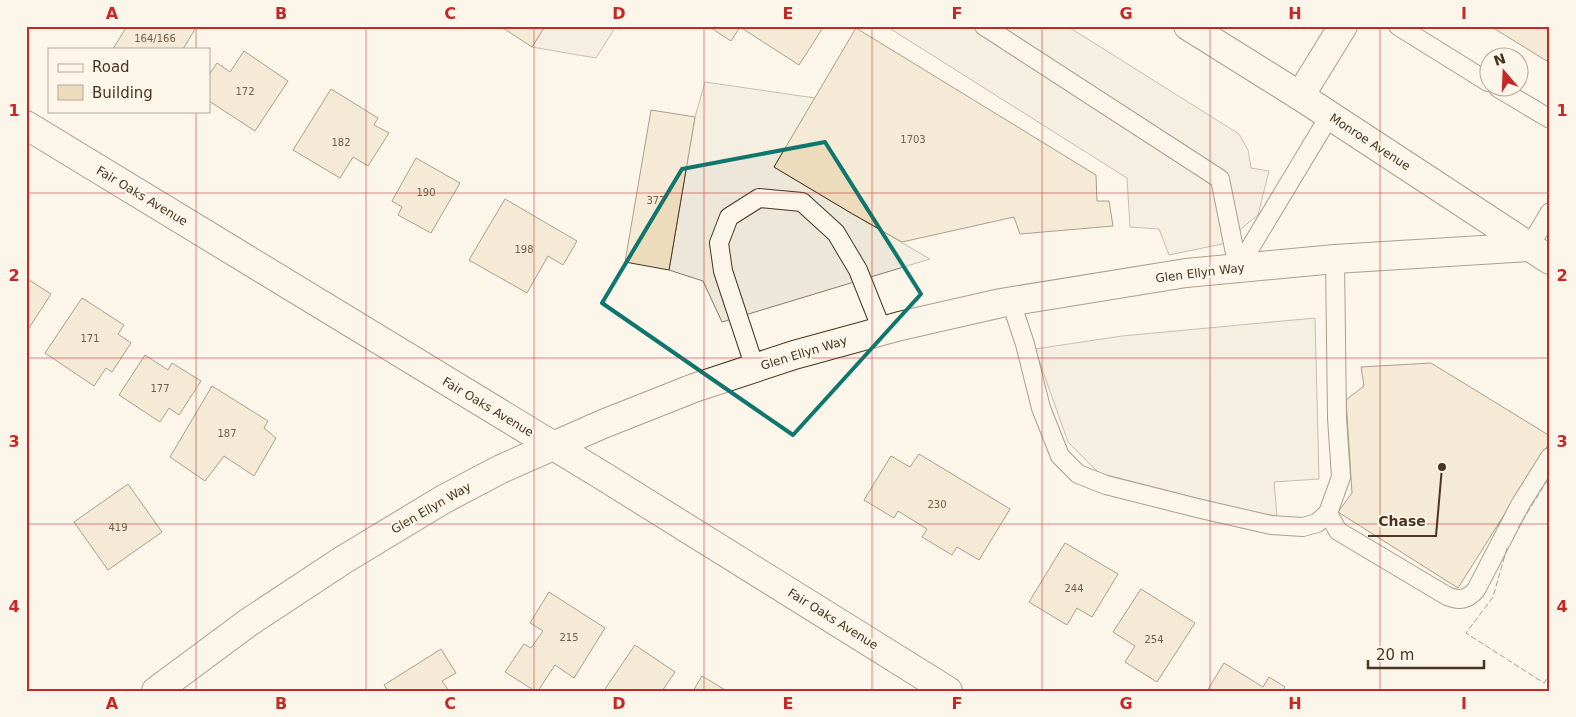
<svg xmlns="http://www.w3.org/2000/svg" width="1576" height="717" font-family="'DejaVu Sans',sans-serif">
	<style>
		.parking { fill: #ede7d9; stroke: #887966 }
		.building { fill: #ecdcbc; stroke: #4a3520 }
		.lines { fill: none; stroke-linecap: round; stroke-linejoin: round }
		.service-casing { stroke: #4a3520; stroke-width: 20 }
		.minor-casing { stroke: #4a3520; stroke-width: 30 }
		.primary-casing { stroke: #4a3520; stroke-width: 30 }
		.service { stroke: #fbf6e9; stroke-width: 18 }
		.minor { stroke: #fbf6e9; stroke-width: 28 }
		.primary { stroke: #fbf6e9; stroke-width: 28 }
		.fence { stroke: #4a3520; stroke-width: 1; stroke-dasharray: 6 2.5; stroke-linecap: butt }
		.marked { fill: none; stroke: #0f766e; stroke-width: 4; stroke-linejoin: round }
		.grid { fill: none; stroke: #c62828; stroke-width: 1; stroke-opacity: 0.55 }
		.labels { text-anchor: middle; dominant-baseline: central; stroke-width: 4; stroke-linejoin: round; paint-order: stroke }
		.number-label { font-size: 10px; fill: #725f47 }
		.street-label { font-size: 12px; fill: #4a3520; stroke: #fbf6e9 }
		.leader { fill: none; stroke: #4a3520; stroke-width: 2 }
		.callout-dot { fill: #4a3520; stroke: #fbf6e9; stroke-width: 2 }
		.callout-label { font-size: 14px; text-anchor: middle; font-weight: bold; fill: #4a3520; stroke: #fbf6e9; stroke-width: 4; stroke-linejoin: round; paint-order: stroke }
		.neatline { fill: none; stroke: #c62828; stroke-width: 2 }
		.grid-label { font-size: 16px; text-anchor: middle; font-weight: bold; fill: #c62828 }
	</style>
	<rect width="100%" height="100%" fill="#fbf6e9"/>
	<!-- parking -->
	<g class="parking">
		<path d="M545,26H616L596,58L532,47Z"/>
		<path d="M886,26H1067L1239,134L1248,150L1251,168L1269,171L1258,215L1222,244L1169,255L1159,229L1130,227L1127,178Z"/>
		<path d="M705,82L815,98L774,167L851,213L930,259L722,322L703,281L669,270L695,117Z"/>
		<path d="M1315,318L1319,479L1274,482L1277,516L1251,512L1099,473L1068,442L1035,349L1122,336Z"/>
	</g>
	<!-- building -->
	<g class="building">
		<path d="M127,26H197L183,49H113Z"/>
		<path d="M504,26H545L532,47L503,28Z"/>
		<path d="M708,26H824L799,65L740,27L731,41Z"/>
		<path d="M1490,26H1550V63Z"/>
		<path d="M856,28L1096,175L1097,201H1109L1113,226L1020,234L1014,217L902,242L851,213L774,167Z"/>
		<path d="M244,51L288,81L255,131L209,101V75L217,63L230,72Z"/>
		<path d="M331,89L378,118L374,125L389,133L368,166L353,157L340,178L293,150Z"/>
		<path d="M651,110L695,117L669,270L625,262Z"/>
		<path d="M416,158L460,183L431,233L398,215L402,207L392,201Z"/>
		<path d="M505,199L577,241L563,265L548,256L527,293L469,260Z"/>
		<path d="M26,278L51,294L29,328L26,326Z"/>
		<path d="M82,298L124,325L118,334L131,343L112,372L106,368L94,386L45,353Z"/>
		<path d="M145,355L168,370L172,363L201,381L179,415L169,408L160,422L119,395Z"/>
		<path d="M1431,363L1550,436V442L1458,588L1338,512L1352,493L1346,400L1364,386L1361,367Z"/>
		<path d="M212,386L268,421L264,428L276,438L254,476L224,456L205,481L170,457Z"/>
		<path d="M919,454L1010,509L979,560L957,547L952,555L922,537L927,529L898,511L894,518L864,500L891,456L910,467Z"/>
		<path d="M128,484L162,532L108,570L74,522Z"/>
		<path d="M1065,543L1118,574L1092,617L1077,608L1067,625L1029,602Z"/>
		<path d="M1141,589L1195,623L1157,682L1125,662L1135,646L1113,632Z"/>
		<path d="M549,592L605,628L574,678L555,665L538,691H535L505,672L524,644L531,648L543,631L530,623Z"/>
		<path d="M635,645L675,672L662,691H607L605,689Z"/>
		<path d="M441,649L456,673L442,681L449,691H388L384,685Z"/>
		<path d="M1224,663L1263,687L1269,677L1285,687L1283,691H1207Z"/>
		<path d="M702,676L727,691H693Z"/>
	</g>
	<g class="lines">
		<!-- service casing -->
		<g class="service-casing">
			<g id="service">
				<path d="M984,26L1220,179L1238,268"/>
				<path d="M1398,26L1488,82"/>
				<path d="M1498,88L1550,119"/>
				<path d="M1529,247L1550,212"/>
				<path d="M1335,259L1337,418L1341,477L1328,513L1338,531L1447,596C1459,601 1467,600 1476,590L1520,505L1550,457"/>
				<path d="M1238,268L1330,115"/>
				<path d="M1011,302L1025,344L1041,408L1060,456L1078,474L1106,485L1197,508L1271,525L1303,527L1317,523L1328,513"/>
				<path d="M755,368L723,271L719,243L729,217L759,198L802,202L836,233L858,270L882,330"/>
			</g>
		</g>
		<!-- minor casing -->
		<g class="minor-casing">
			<g id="minor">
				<path d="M1300,96L1343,26"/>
				<path d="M26,125L603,476L948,691"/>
				<path d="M156,691L249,622L343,560L444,499L501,469L603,424L694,388L794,355L900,326L1001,303L1186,273L1335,259L1529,247"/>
			</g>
		</g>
		<!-- primary casing -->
		<g class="primary-casing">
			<path id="primary" d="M1188,26L1300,96L1550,260"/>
		</g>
		<!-- service -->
		<use href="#service" class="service"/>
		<!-- minor -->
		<use href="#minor" class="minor"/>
		<!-- primary -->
		<use href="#primary" class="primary"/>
		<!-- fence -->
		<g class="fence">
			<path d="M1518,528L1550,476"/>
			<path d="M1507,548L1493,597L1466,633L1544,683L1550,674"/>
		</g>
	</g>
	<!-- marked area -->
	<path d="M0 0H1576V717H0ZM825,142L921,294L793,435L602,303L682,169Z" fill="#fbf6e9" fill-opacity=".55" fill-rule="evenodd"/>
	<path class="marked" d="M825,142L921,294L793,435L602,303L682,169Z"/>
	<!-- grid -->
	<path class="grid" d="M196,26V49M366,26V691M534,26V691M704,26V691M872,26V691M1042,26V691M1210,26V691M1380,26V691M196,111V691M26,193H1550M26,358H1550M26,524H1550"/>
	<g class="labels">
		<!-- number labels -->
		<g class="number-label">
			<text x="155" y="38">164/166</text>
			<text x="245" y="91">172</text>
			<text x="913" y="139">1703</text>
			<text x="341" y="142">182</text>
			<text x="426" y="192">190</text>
			<text x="656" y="200">377</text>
			<text x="524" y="249">198</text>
			<text x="90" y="338">171</text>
			<text x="160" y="388">177</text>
			<text x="227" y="433">187</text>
			<text x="937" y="504">230</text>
			<text x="118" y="527">419</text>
			<text x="1074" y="588">244</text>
			<text x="569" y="637">215</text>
			<text x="1154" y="639">254</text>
		</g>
		<!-- street labels -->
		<g class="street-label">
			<text transform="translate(1370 142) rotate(33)">Monroe Avenue</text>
			<text transform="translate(142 196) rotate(31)">Fair Oaks Avenue</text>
			<text transform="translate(1200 273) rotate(-7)">Glen Ellyn Way</text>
			<text transform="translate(804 353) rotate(-17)">Glen Ellyn Way</text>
			<text transform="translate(488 407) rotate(31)">Fair Oaks Avenue</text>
			<text transform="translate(431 508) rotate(-30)">Glen Ellyn Way</text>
			<text transform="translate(833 619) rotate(32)">Fair Oaks Avenue</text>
		</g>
	</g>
	<!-- callouts -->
	<path class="leader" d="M1442 467L1436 536H1368"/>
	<circle class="callout-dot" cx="1442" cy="467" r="5"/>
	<g class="callout-label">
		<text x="1402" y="526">Chase</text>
	</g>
	<!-- border -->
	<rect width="1576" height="717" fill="none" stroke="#fbf6e9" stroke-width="55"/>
	<!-- legend -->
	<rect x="48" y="48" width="162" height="65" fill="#fbf6e9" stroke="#b4a999"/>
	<rect x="58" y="64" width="25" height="8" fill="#fbf6e9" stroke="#b4a999"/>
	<text x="92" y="72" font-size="15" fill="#4a3520">Road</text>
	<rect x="58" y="85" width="25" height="15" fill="#ecdcbc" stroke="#b4a999"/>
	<text x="92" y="98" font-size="15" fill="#4a3520">Building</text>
	<!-- north arrow -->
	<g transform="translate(1504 72) rotate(341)"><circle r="24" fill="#fbf6e9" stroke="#b4a999"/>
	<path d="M0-4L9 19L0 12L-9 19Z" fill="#c62828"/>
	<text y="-8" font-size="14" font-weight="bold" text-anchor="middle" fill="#4a3520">N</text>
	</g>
	<!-- scale -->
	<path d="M1368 660v8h116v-8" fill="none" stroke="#4a3520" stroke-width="2.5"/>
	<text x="1376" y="660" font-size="15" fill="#4a3520" stroke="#fbf6e9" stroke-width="4" paint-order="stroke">20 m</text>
	<rect x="28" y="28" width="1520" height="662" class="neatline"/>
	<g class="grid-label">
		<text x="112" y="19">A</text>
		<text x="281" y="19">B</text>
		<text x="450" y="19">C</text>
		<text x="619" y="19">D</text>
		<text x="788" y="19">E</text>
		<text x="957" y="19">F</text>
		<text x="1126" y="19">G</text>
		<text x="1295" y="19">H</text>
		<text x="1464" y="19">I</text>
		<text x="14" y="116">1</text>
		<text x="1562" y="116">1</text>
		<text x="14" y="281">2</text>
		<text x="1562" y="281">2</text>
		<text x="14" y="447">3</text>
		<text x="1562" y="447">3</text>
		<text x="14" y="612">4</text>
		<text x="1562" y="612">4</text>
		<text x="112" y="709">A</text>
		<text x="281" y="709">B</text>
		<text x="450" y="709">C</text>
		<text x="619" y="709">D</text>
		<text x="788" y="709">E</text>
		<text x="957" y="709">F</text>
		<text x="1126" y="709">G</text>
		<text x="1295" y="709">H</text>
		<text x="1464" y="709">I</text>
	</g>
</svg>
